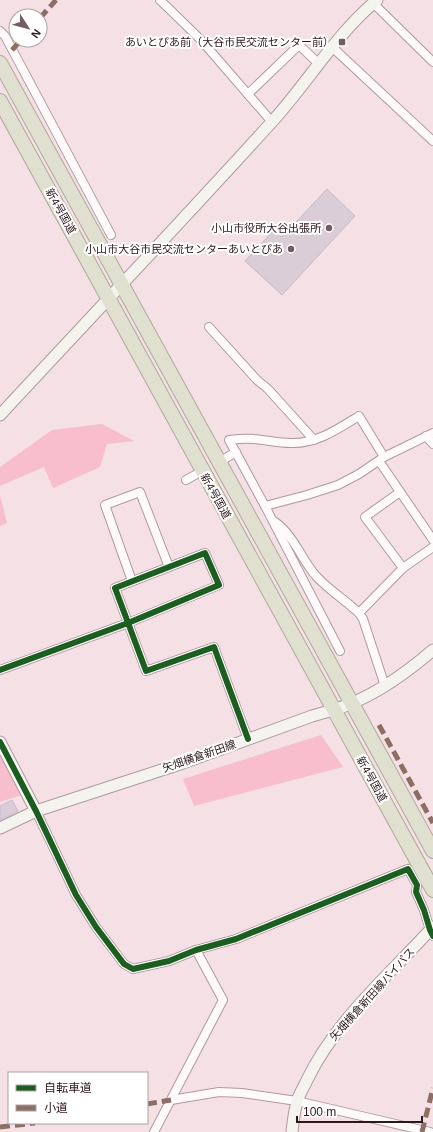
<svg xmlns="http://www.w3.org/2000/svg" width="433" height="1132" font-family="Helvetica,'Noto Sans JP',sans-serif">
	<style>
		.green { fill: #f9becd }
		.building { fill: #dacdd8; stroke: #c7bac5 }
		.lines { fill: none; stroke-linecap: round; stroke-linejoin: round }
		.street-casing { stroke: #ae9a9f; stroke-width: 10 }
		.secondary-casing { stroke: #ae9a9f; stroke-width: 13 }
		.highway-casing { stroke: #afaa99; stroke-width: 16 }
		.street { stroke: #fefafb; stroke-width: 8 }
		.secondary { stroke: #f4f3ee; stroke-width: 11 }
		.highway { stroke: #dfe0cf; stroke-width: 14 }
		.quiet { stroke: #8d6e63; stroke-width: 5; stroke-dasharray: 10 5; stroke-linecap: butt }
		.cycleway-casing { stroke: #fff; stroke-width: 8 }
		.cycleway { stroke: #1b5e20; stroke-width: 6 }
		.poi-dot { fill: #735d63; stroke: #fff; stroke-width: 1.5 }
		.labels { text-anchor: middle; dominant-baseline: central; stroke-width: 4; stroke-linejoin: round; paint-order: stroke }
		.poi-label { font-size: 11px; fill: #2d171d; stroke: #fff; text-anchor: end }
		.street-label { font-size: 11px; fill: #2d171d; stroke: #fff }
	</style>
	<rect width="100%" height="100%" fill="#f5e0e5"/>
	<!-- green -->
	<g class="green">
		<path d="M102,424L134,441L107,444L100,467L53,488L44,467L0,486V467L52,430Z"/>
		<path d="M0,495L7,523L0,526Z"/>
		<path d="M321,735L343,767L194,806L183,779Z"/>
		<path d="M0,748L31,792L0,802Z"/>
	</g>
	<!-- building -->
	<g class="building">
		<path d="M327,189L355,216L282,295L245,261L274,230L282,237Z"/>
		<path d="M12,800L18,811L0,820V806Z"/>
	</g>
	<g class="lines">
		<!-- street casing -->
		<g class="street-casing">
			<g id="street">
				<path d="M160,0L201,40L272,122"/>
				<path d="M373,3L433,62"/>
				<path d="M0,31L5,36L111,235"/>
				<path d="M332,47L433,141"/>
				<path d="M248,94L299,45L319,64"/>
				<path d="M209,327L257,380L268,389L314,440"/>
				<path d="M426,436L433,444"/>
				<path d="M226,458L236,452"/>
				<path d="M379,461L433,540"/>
				<path d="M186,480L195,475"/>
				<path d="M400,492L365,517L403,568"/>
				<path d="M265,506L307,495L338,485L359,474L384,457L433,433"/>
				<path d="M275,522C294,535 301,559 316,576C329,590 345,600 359,613L363,619L385,686"/>
				<path d="M132,581L105,505L140,492L169,567"/>
				<path d="M359,613L403,568L433,547"/>
				<path d="M340,651L265,506L229,440C237,439 246,438 254,439C266,440 278,443 291,443C316,444 338,429 359,416L384,457"/>
				<path d="M0,670L128,623L219,585L205,553L115,588L146,671L214,647L248,739"/>
				<path d="M36,811L76,895L96,927L124,964L133,969L169,961L196,950L236,939L408,869L417,885L416,892L424,910L430,930L433,936"/>
				<path d="M171,1100L219,1092L242,1093L297,1101L430,1132"/>
				<path d="M154,1132L223,1000L196,950"/>
			</g>
		</g>
		<!-- secondary casing -->
		<g class="secondary-casing">
			<g id="secondary">
				<path d="M0,415C90,318 181,222 270,124C307,84 335,35 377,0"/>
				<path d="M0,742L36,811"/>
				<path d="M0,828L36,811L183,763L312,716C319,714 326,712 333,710C371,699 404,675 433,650"/>
				<path d="M292,1132C293,1122 294,1112 297,1102C299,1094 304,1087 307,1080C336,1020 389,975 433,927"/>
			</g>
		</g>
		<!-- highway casing -->
		<g class="highway-casing">
			<g id="highway">
				<path d="M0,63L433,851"/>
				<path d="M0,101L433,890"/>
			</g>
		</g>
		<!-- street -->
		<use href="#street" class="street"/>
		<!-- secondary -->
		<use href="#secondary" class="secondary"/>
		<!-- highway -->
		<use href="#highway" class="highway"/>
		<!-- quiet -->
		<g class="quiet">
			<path d="M40,18L56,0"/>
			<path d="M12,50L21,40"/>
			<path d="M379,725L433,823"/>
			<path d="M147,1104L171,1100"/>
			<path d="M0,1127L35,1123"/>
			<path d="M422,1132L433,1088"/>
		</g>
		<!-- cycleway casing -->
		<g class="cycleway-casing">
			<g id="cycleway">
				<path d="M0,670L128,623L219,585L205,553L115,588L146,671L214,647L248,739"/>
				<path d="M0,742L36,811L76,895L96,927L124,964L133,969L169,961L196,950L236,939L408,869L417,885L416,892L424,910L430,930L433,936"/>
			</g>
		</g>
		<!-- cycleway -->
		<use href="#cycleway" class="cycleway"/>
	</g>
	<!-- markers -->
	<g class="poi-dot">
		<rect x="338" y="38" width="8" height="8" rx="2"/>
		<circle cx="329" cy="228" r="4"/>
		<circle cx="291" cy="249" r="4"/>
	</g>
	<g class="labels">
		<!-- poi labels -->
		<g class="poi-label">
			<text x="334" y="42">あいとぴあ前（大谷市民交流センター前）</text>
			<text x="321" y="228">小山市役所大谷出張所</text>
			<text x="283" y="249">小山市大谷市民交流センターあいとぴあ</text>
		</g>
		<!-- street labels -->
		<g class="street-label">
			<text transform="translate(61 211) rotate(61)">新4号国道</text>
			<text transform="translate(216 496) rotate(61)">新4号国道</text>
			<text transform="translate(199 756) rotate(-19)">矢畑横倉新田線</text>
			<text transform="translate(372 779) rotate(61)">新4号国道</text>
			<text transform="translate(372 994) rotate(-48)">矢畑横倉新田線バイパス</text>
		</g>
	</g>
	<!-- legend -->
	<rect x="8" y="1072" width="140" height="52" fill="#ffffff" stroke="#aba2a5"/>
	<rect x="16" y="1085" width="20" height="6" fill="#1b5e20" stroke="#aba2a5"/>
	<text x="44" y="1092" font-size="12" fill="#2d171d">自転車道</text>
	<rect x="16" y="1105" width="20" height="6" fill="#8d6e63" stroke="#aba2a5"/>
	<text x="44" y="1112" font-size="12" fill="#2d171d">小道</text>
	<!-- north arrow -->
	<g transform="translate(28 28) rotate(126)"><circle r="19" fill="#ffffff" stroke="#aba2a5"/>
	<path d="M0-3L7 15L0 10L-7 15Z" fill="#735d63"/>
	<text y="-6" font-size="11" font-weight="bold" text-anchor="middle" fill="#2d171d">N</text>
	</g>
	<!-- scale -->
	<path d="M297 1116v6h125v-6" fill="none" stroke="#2d171d" stroke-width="2"/>
	<text x="303" y="1116" font-size="12" fill="#2d171d" stroke="#ffffff" stroke-width="3" paint-order="stroke">100 m</text>
</svg>
